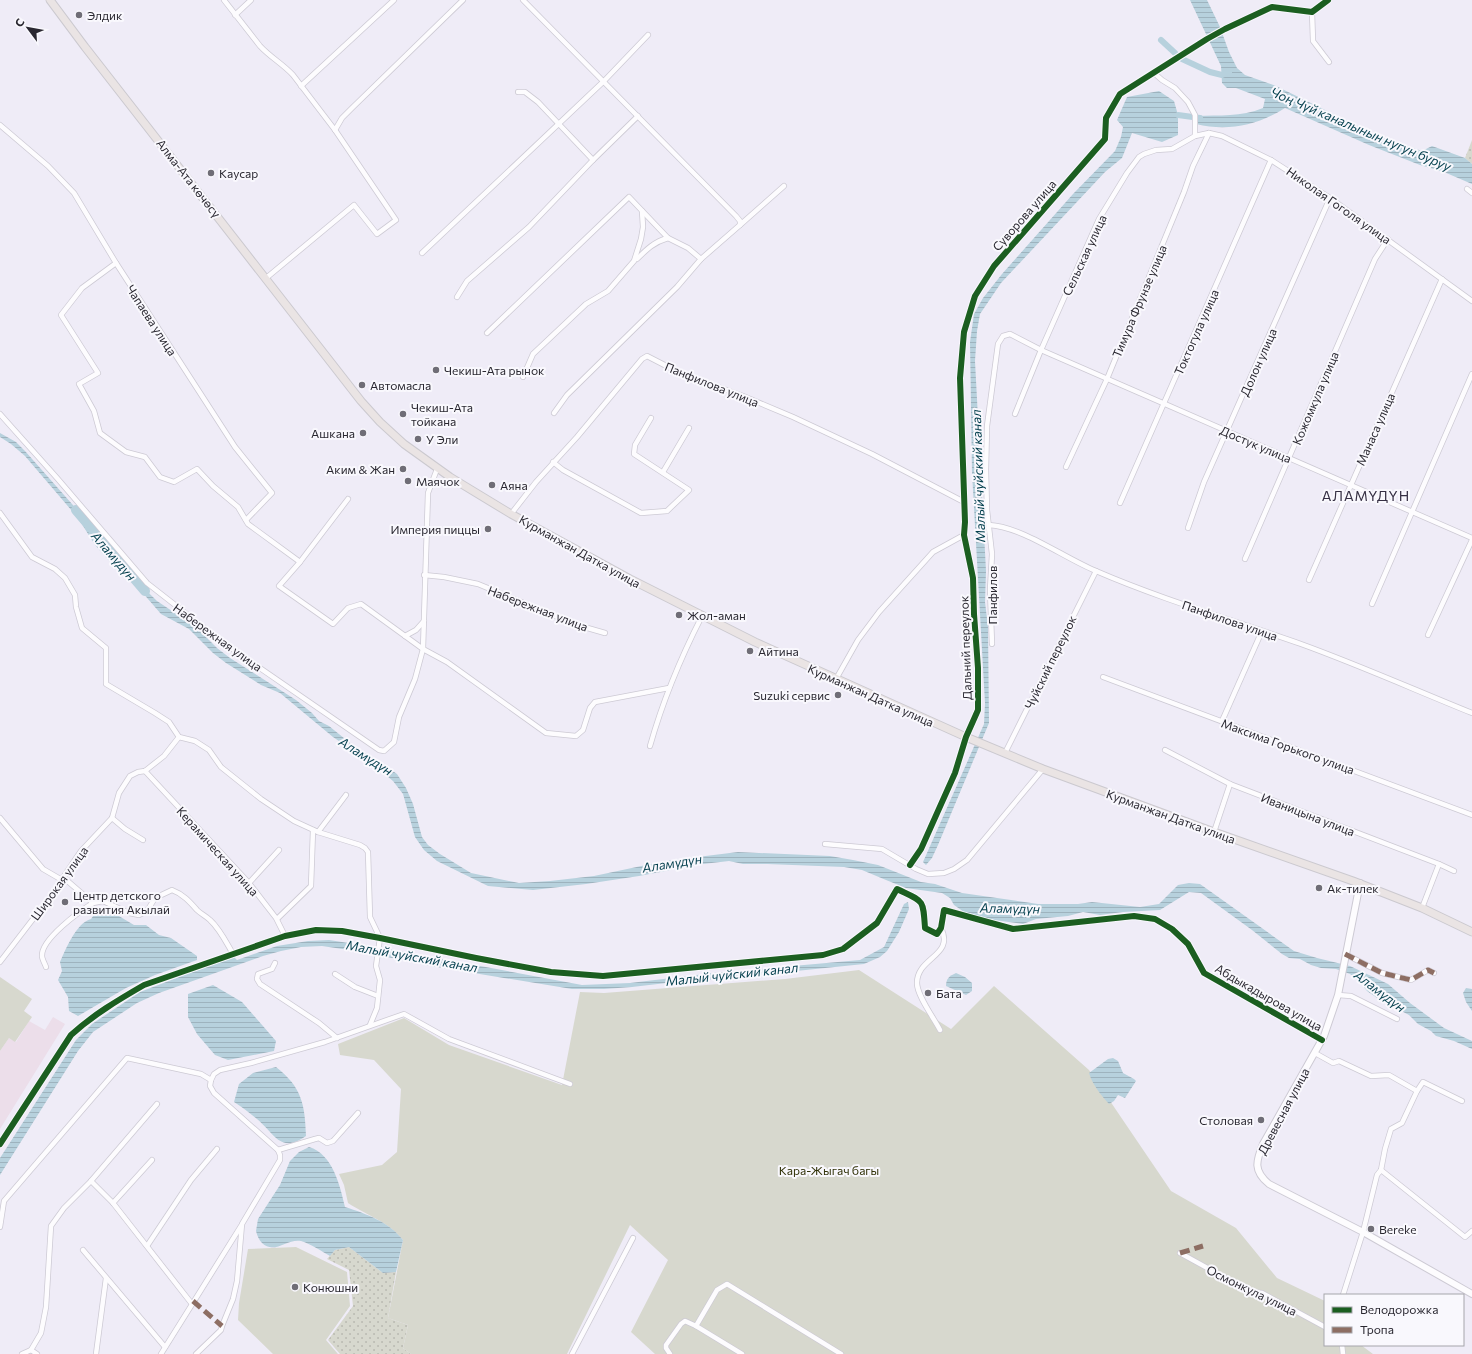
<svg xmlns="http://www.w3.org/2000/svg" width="1472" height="1354" font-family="Commissioner,sans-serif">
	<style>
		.education { fill: #ecdeea }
		.grass { fill: url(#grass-dots) }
		.park { fill: #d7d8ce }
		.water { fill: url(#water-rules) }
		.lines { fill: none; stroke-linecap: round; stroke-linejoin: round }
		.canal { stroke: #b7d1dd; stroke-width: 6 }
		.river { stroke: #b7d1dd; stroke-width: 10 }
		.street-casing { stroke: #cdcad4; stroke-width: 6 }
		.secondary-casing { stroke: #cdcad4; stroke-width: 8 }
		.primary-casing { stroke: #cbc9cf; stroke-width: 9 }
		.street { stroke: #fdfcfe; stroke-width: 4.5 }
		.secondary { stroke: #fdfcfe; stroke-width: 6 }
		.primary { stroke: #eae4e4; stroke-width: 7 }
		.quiet { stroke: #8d6e63; stroke-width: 5; stroke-dasharray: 10 5; stroke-linecap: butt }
		.cycleway-casing { stroke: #f9f8fd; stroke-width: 8 }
		.cycleway { stroke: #1b5e20; stroke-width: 6 }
		.poi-dot { fill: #6f6d76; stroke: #f9f8fd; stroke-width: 1.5 }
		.labels { text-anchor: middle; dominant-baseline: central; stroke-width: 4; stroke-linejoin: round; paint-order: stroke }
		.poi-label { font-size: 12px; fill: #2a2831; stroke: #f9f8fd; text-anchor: start }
		.street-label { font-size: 12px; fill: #2a2831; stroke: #f9f8fd }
		.park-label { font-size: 12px; fill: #313208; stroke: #f9f8fd }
		.water-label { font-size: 13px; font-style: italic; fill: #033f4d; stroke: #f9f8fd }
		.quarter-label { font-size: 14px; letter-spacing: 1px; fill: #363044; stroke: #f9f8fd }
	</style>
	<defs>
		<pattern id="grass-dots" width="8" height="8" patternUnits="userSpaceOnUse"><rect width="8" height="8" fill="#d7d8ce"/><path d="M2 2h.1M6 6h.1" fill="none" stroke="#b9b9b1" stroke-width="1.8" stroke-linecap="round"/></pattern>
		<pattern id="water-rules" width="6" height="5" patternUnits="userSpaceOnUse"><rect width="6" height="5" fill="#b7d1dd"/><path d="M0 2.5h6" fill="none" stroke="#9eb3be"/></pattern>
	</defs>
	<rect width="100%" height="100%" fill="#efecf7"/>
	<!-- education -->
	<path class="education" d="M53,1017L65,1024L0,1129V1051L9,1038L16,1042L29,1021L45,1030Z"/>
	<!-- grass -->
	<g class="grass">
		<path d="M1472,140V164L1465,158Z"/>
		<path d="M349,1247L383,1273L396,1272L388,1318L408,1325L403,1348L411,1354H340L328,1340L353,1306L349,1270L327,1259L335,1250Z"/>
	</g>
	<!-- park -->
	<g class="park">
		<path d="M859,970L951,1029L994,986L1089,1070L1171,1191L1236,1228L1277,1278L1325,1301V1345H1361L1373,1354H655L631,1332L668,1260L630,1225L567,1354H411L403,1348L408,1325L388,1318L403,1240C389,1222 366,1215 348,1203L344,1185L339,1174L382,1165L397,1152L401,1089L374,1060L340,1055L338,1044L404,1018L449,1045L562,1085L580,992L604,993L785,979Z"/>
		<path d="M0,977L32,999L24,1011L32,1017L15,1042L9,1038L0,1051Z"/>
		<path d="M296,1247L347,1272L350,1306L326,1340L338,1354H273L238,1320L239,1303L248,1249Z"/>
	</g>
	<!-- water -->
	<g class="water">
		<path d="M1190,0H1207L1220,27L1229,52L1237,68L1245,75L1276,86L1376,135L1422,151L1432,146L1465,158L1472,164V184L1444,172L1420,165L1369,145L1285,108C1258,125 1228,132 1196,124L1197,116C1219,115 1241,117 1263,108L1265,99L1236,88H1227L1222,83L1221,66Z"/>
		<path d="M1159,91L1174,101L1178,115V135L1162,142L1132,133L1122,158L1105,172L1001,283L980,314L977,331L975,361L986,571L985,602L988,627L989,723L938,845L932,858L926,865L923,862L984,724L985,703L972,472L970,342L974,314L983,298L1002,274L1073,194L1115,151L1121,137L1123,127L1117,120L1127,97Z"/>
		<path d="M0,433L16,442L25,451L80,513L100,545L157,601L196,627L217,648L230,658L296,700L312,713L319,721L329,726L355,747L380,762L397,774L406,788L413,804L422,837L428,845L440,854L471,873L519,883L550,881L594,876L665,861L738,852L830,856L853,860L878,865L921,882L935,884L962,893L1038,904H1078L1092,902L1140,907L1159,904L1178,885L1189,883L1200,884L1294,951L1317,958L1350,966L1388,984L1410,1003L1444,1028L1472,1041V1049L1454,1041L1436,1036L1431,1031L1418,1024L1409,1015L1380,1000L1367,991L1360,982L1350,974L1336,969L1321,968L1311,965L1300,959L1289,958L1282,954L1252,930L1201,893L1189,892L1160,910L1123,912L1100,915L1083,912L1068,916L1036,919L1023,924L994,920L964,912L954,905L950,898L942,893L906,888L886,880L862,870L844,867L767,864H743L729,861L703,864L639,876L586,884L533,890L488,886L437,861L424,850L415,837L403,794L393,781L381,771L375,763L361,756L333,737L280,693L261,685L226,663L213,653L189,629L161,614L135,584L112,564L95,545L78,518L25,456L11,444L0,437Z"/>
		<path d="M908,902L909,909L899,932L887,951L880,957L864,964L718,979L675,982L632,987L604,989H572L431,966L363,952L322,946L301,947L281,951L263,956L159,993L137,1003L93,1032L78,1051L0,1175V1158L76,1040L92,1024L140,992L187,974L234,957L237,960L277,946L308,941L329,940L394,950L582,985L630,983L713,973L860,960L884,947L904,904Z"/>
		<path d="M102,908L107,909L134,925H146L159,935L171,938L197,956V960L155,975L126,988L78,1016L69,1011L68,997L58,980L62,971L60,962C66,949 76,923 91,919L96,912Z"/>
		<path d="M956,973L965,977L972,983V991L966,995L946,986C946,979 949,976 956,973Z"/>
		<path d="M213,985L242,1002L276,1041L274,1051L228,1060L215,1055L197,1034L188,1017V994Z"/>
		<path d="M1466,988L1472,989V1011L1466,1002L1463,993Z"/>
		<path d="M1113,1058L1118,1061L1123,1073L1134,1079L1136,1081L1125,1098L1118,1095L1114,1101L1109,1104C1101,1095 1092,1084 1089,1073L1108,1059Z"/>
		<path d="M276,1067C302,1087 305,1105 306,1136C280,1154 275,1134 257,1119C250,1113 242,1107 234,1102L239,1084L253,1073Z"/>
		<path d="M309,1147C333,1154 340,1186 345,1207C367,1214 389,1222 403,1240L396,1272L383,1273L349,1247L335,1250L330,1256C321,1251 311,1244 301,1241C288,1238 274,1255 262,1243C259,1240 257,1235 256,1231L258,1219L280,1185L290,1161L299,1152Z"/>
	</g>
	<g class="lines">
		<!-- canal -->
		<g class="canal">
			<path d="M1161,40L1175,53"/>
			<path d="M1182,59L1210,72L1222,75L1229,72"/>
			<path d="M1178,115L1200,118"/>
		</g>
		<!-- river -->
		<path class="river" d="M76,510L145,591"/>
		<!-- street casing -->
		<g class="street-casing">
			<g id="street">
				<path d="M224,0L260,46C270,57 283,64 293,75L335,130L396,220L377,234L354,205L265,279"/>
				<path d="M523,0L736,216L740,221V225L784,186"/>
				<path d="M1312,12L1313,41L1329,62"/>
				<path d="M235,15L251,0"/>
				<path d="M1154,73L1162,80L1175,88L1188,102L1195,115V136"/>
				<path d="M301,86L394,0"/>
				<path d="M518,92H525L538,102L593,160L638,116"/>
				<path d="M0,125L48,166L74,193L116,263L235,447L272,493L246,520"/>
				<path d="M335,130L342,118L352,108L463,0"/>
				<path d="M1467,189L1472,193"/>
				<path d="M422,253L604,81L648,35"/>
				<path d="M637,259C647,249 654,242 668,238"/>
				<path d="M701,259L740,225"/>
				<path d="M116,263L82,288L61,315L98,373L79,384L94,411L100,433L126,452L145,457L160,477L174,482L197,469L213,486L238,507L248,524L300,562"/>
				<path d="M457,297L467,281L529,227L593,160"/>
				<path d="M487,333L629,197L668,238L688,248L701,259L677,287L567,395L554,413"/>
				<path d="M523,377L533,354L586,304L608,291L634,261L641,239L643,227L642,211"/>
				<path d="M0,414L57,478L147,583L225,644L379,750L384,751L394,742L399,717L415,679L423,649L428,493L437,469"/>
				<path d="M1015,414L1041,350L1099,219L1127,173L1139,157L1144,154L1156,150L1172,149L1195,136L1209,133L1222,136L1271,160L1330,198L1472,301"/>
				<path d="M553,462L563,470L641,513L667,511L689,490L634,454L635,445L651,418"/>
				<path d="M1066,467L1107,379L1184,192L1193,166L1209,133"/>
				<path d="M663,472L689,428"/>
				<path d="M348,499L300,562L279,586L333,624L348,608L361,604L423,649L447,662L546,733L576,736L583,730L590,708L595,702L669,688"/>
				<path d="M1120,503L1271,160"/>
				<path d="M0,513L32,557L55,569L65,578L75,595L76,607L82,628L106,648V684L155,713L169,722L179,737L195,741L209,750L221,767L261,799L294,821L318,832L360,845L365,848L368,852L370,917L380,938L376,966L380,980L377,1008L370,1025"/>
				<path d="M511,514L536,482L577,437L642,359L647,356L680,373L743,396L793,417L872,454L964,502"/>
				<path d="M989,525C1023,527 1064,558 1096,571C1163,600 1233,620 1301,644C1359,665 1415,690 1472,713"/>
				<path d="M1188,528L1204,482L1330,198"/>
				<path d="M1245,559L1375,259L1388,239"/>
				<path d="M424,575L444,577L478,584L577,625L605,633"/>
				<path d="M1309,580L1442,279"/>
				<path d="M1372,604L1472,374"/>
				<path d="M1428,635L1472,540"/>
				<path d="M405,636L416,630L424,621"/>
				<path d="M992,644L990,590L992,554L987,510L986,470L987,426L998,344L1003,336L1010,334L1041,350L1165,404L1472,538"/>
				<path d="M1103,677L1472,815"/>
				<path d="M836,679L858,640L879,612L933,552L964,535"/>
				<path d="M1222,721L1262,631"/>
				<path d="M650,746C663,700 680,659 702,616"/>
				<path d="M1165,750L1230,784L1439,864L1454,871"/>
				<path d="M1005,753L1096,571"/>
				<path d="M145,771L249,883L276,918L285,936"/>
				<path d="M0,818L43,869L62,880"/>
				<path d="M112,818L125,829L143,840"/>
				<path d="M318,832L346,795"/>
				<path d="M1214,832L1230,784"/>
				<path d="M825,844L882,849L916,869L928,874L944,873L954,869L967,860L1043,769"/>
				<path d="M910,865L921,849L955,773L966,737L978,710V668L974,614L973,578L964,535L965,522L960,378L964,332L975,296L994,266L1105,139L1106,118L1120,94L1207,39L1225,29L1272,7L1312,12L1328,0"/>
				<path d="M64,878L93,903L103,901L129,913L139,915L147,911L155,898L172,890C183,894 190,902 197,910C201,914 206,916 210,920C220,929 226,942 233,954"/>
				<path d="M249,883L279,850"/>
				<path d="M1422,908L1439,864"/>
				<path d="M277,919L311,886L313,830"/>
				<path d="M1345,954L1382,973L1411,980L1428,970L1434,973"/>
				<path d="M0,962L50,897L81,851L112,818L119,793L130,776L138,772L145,771L164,756L179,737"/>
				<path d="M275,963L272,969L258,974L257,979L260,984L319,1023L337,1038"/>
				<path d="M46,967C45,964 42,959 42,956C41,939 80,911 93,903"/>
				<path d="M335,974L355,987L378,996"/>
				<path d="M1338,995L1351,996L1397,1019"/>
				<path d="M940,1030C934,1018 917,996 917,983C917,957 955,956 941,928"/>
				<path d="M1315,1053L1333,1063L1339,1061L1371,1076L1389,1075L1417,1091L1423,1082L1462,1101"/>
				<path d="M0,1144L71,1035C93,1015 118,1000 144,985L285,936L316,930L342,931L380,938L476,958L551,972L603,976L823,955L843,949L877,923L897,889C924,902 923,898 925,928L937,934L941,928L944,910L1013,929L1134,916L1155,919L1172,929L1188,944L1204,973L1322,1040"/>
				<path d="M278,1150L315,1139L319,1138L327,1143L333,1141L358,1113"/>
				<path d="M1381,1170L1385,1149L1391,1129L1402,1123L1417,1091"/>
				<path d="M91,1181L157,1104"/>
				<path d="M113,1203L152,1160"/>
				<path d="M0,1227L4,1201L127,1058L201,1074L211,1080"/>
				<path d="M147,1246L191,1180L217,1149"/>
				<path d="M83,1250L165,1347"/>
				<path d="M1180,1253L1251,1292L1262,1293L1325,1327"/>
				<path d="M1343,1295L1363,1232L1377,1175L1381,1170L1465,1237L1472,1231"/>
				<path d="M696,1326L717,1290L727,1284L841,1354"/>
				<path d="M1342,1345L1343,1354"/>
				<path d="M31,1350L41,1333L46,1307L51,1226L64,1208L91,1181L113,1203L192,1304"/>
				<path d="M22,1354L31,1350L37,1354"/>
				<path d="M96,1354L106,1278"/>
				<path d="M161,1354L241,1226"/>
				<path d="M196,1354L221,1330L222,1326L233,1299L237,1281L242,1224L280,1160V1155L278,1150L214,1093L210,1086L211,1080L214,1074L220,1070L251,1063L325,1042L404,1014L449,1039L570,1084"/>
				<path d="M572,1354L633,1238"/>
				<path d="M670,1354L666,1348V1345L681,1324L685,1321L696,1326L742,1354"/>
			</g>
		</g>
		<!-- secondary casing -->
		<g class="secondary-casing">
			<path id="secondary" d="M1360,883L1338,995L1324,1036L1263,1144C1256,1161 1253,1171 1269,1184L1363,1232L1472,1294"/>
		</g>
		<!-- primary casing -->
		<g class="primary-casing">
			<path id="primary" d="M50,0L85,47L361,401L380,422L404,444L450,477L511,514L630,579L755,642L966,737L1043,769L1214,832L1353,881L1422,908L1472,932"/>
		</g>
		<!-- street -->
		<use href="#street" class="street"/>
		<!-- secondary -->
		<use href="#secondary" class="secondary"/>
		<!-- primary -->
		<use href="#primary" class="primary"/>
		<!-- quiet -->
		<g class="quiet">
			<path d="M1345,954L1382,973L1411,980L1428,970L1434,973"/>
			<path d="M1180,1253L1203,1246"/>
			<path d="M193,1301L222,1326"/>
		</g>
		<!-- cycleway casing -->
		<g class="cycleway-casing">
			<g id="cycleway">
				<path d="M910,865L921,849L955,773L966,737L978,710V668L974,614L973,578L964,535L965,522L960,378L964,332L975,296L994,266L1105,139L1106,118L1120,94L1207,39L1225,29L1272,7L1312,12L1328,0"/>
				<path d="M0,1144L71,1035C93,1015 118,1000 144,985L285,936L316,930L342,931L380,938L476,958L551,972L603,976L823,955L843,949L877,923L897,889C924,902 923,898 925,928L937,934L941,928L944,910L1013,929L1134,916L1155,919L1172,929L1188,944L1204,973L1322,1040"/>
			</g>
		</g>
		<!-- cycleway -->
		<use href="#cycleway" class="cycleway"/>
	</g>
	<!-- markers -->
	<g class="poi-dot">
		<circle cx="79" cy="15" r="4"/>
		<circle cx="211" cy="173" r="4"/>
		<circle cx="436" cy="370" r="4"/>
		<circle cx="362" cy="385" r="4"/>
		<circle cx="403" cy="414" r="4"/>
		<circle cx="363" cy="433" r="4"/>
		<circle cx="418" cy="439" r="4"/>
		<circle cx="403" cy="469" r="4"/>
		<circle cx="408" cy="481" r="4"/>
		<circle cx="492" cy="485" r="4"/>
		<circle cx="488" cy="529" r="4"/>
		<circle cx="679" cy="615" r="4"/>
		<circle cx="750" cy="651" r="4"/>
		<circle cx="838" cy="695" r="4"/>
		<circle cx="1319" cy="888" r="4"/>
		<circle cx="65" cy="902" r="4"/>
		<circle cx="928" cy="993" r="4"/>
		<circle cx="1261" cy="1120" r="4"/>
		<circle cx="1371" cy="1229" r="4"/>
		<circle cx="295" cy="1287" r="4"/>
	</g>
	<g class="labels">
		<!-- poi labels -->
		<g class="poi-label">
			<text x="87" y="15">Элдик</text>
			<text x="219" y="173">Каусар</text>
			<text x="444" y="370">Чекиш-Ата рынок</text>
			<text x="370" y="385">Автомасла</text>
			<text x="411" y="407">Чекиш-Ата<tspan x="411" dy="14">тойкана</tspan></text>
			<text x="355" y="433" text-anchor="end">Ашкана</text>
			<text x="426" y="439">У Эли</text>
			<text x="395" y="469" text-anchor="end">Аким &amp; Жан</text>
			<text x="416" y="481">Маячок</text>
			<text x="500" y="485">Аяна</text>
			<text x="480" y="529" text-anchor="end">Империя пиццы</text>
			<text x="687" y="615">Жол-аман</text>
			<text x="758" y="651">Айтина</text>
			<text x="830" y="695" text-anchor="end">Suzuki сервис</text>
			<text x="1327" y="888">Ак-тилек</text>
			<text x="73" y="895">Центр детского<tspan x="73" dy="14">развития Акылай</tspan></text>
			<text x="936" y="993">Бата</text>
			<text x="1253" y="1120" text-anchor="end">Столовая</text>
			<text x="1379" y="1229">Bereke</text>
			<text x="303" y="1287">Конюшни</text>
		</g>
		<!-- street labels -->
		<g class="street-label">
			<text transform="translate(189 178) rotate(52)">Алма-Ата көчөсү</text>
			<text transform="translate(1339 205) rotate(35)">Николая Гоголя улица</text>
			<text transform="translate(1024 215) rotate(-49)">Суворова улица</text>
			<text transform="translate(1084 255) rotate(-65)">Сельская улица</text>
			<text transform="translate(1139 301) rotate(-67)">Тимура Фрунзе улица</text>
			<text transform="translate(152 320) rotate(57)">Чапаева улица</text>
			<text transform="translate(1196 332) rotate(-66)">Токтогула улица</text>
			<text transform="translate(1258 362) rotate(-66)">Долон улица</text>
			<text transform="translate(712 384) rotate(22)">Панфилова улица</text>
			<text transform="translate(1315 398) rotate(-67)">Кожомкула улица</text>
			<text transform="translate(1375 429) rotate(-66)">Манаса улица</text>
			<text transform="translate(1256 444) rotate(23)">Достук улица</text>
			<text transform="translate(580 551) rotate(29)">Курманжан Датка улица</text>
			<text transform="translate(992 595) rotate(-90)">Панфилов</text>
			<text transform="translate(538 608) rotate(21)">Набережная улица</text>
			<text transform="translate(1230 620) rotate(19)">Панфилова улица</text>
			<text transform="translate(218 637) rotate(36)">Набережная улица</text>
			<text transform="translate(965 648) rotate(-92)">Дальний переулок</text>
			<text transform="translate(1050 662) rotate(-64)">Чуйский переулок</text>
			<text transform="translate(871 695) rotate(24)">Курманжан Датка улица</text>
			<text transform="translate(1288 746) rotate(20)">Максима Горького улица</text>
			<text transform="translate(1308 814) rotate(21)">Иваницына улица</text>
			<text transform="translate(1171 816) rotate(20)">Курманжан Датка улица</text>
			<text transform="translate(218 851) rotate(48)">Керамическая улица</text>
			<text transform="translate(59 883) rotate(-54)">Широкая улица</text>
			<text transform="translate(1269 997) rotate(30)">Абдыкадырова улица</text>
			<text transform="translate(1283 1111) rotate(-62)">Древесная улица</text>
			<text transform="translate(1252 1290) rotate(26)">Осмонкула улица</text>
		</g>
		<!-- park labels -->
		<g class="park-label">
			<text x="829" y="1170">Кара-Жыгач багы</text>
		</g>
		<!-- water labels -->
		<g class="water-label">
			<text transform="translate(1361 129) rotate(23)">Чоң Чүй каналынын нугун буруу</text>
			<text transform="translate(978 476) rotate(-92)">Малый чуйский канал</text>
			<text transform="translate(114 556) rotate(49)">Аламүдүн</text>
			<text transform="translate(366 756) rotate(32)">Аламүдүн</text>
			<text transform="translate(672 863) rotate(-9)">Аламүдүн</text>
			<text transform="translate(1010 908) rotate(1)">Аламүдүн</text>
			<text transform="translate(412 956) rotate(10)">Малый чуйский канал</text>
			<text transform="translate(732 974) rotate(-6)">Малый чуйский канал</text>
			<text transform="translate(1380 991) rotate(37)">Аламүдүн</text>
		</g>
		<!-- quarter labels -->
		<g class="quarter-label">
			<text x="1366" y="495">АЛАМҮДҮН</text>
		</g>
	</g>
	<!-- legend -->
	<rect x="1324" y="1294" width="140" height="52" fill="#f9f8fd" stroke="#a6a5ab"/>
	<rect x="1332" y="1307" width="20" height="6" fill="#1b5e20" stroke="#a6a5ab"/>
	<text x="1360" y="1314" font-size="12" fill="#2a2831">Велодорожка</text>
	<rect x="1332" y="1327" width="20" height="6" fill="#8d6e63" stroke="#a6a5ab"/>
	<text x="1360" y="1334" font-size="12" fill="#2a2831">Тропа</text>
	<!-- north arrow -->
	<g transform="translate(28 28) rotate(302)" stroke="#f9f8fd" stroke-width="3" paint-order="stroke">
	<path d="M0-3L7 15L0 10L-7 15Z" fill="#2a2831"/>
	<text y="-6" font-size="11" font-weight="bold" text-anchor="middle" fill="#2a2831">С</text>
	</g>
</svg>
